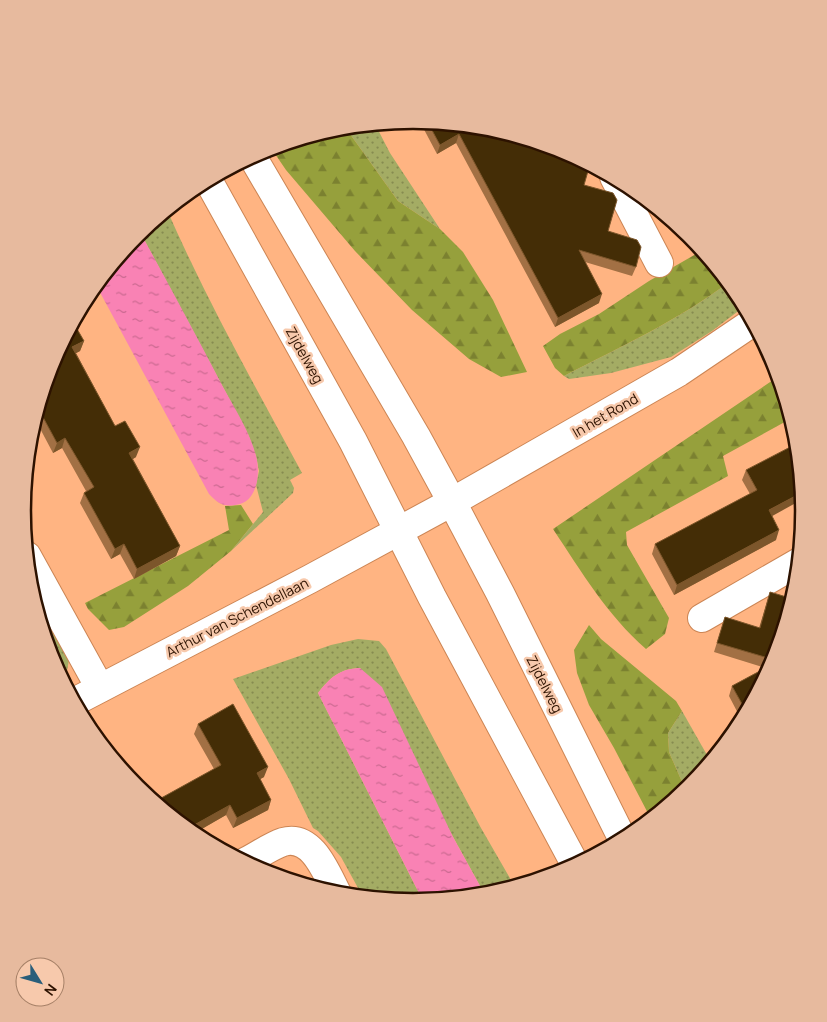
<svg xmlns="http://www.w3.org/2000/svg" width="827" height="1022" font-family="Manrope,sans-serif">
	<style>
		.grass { fill: url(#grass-dots) }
		.forest { fill: url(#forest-firs) }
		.water { fill: url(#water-ripples) }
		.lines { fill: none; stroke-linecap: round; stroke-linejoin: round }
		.street-casing { stroke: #cc8554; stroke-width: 30 }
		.secondary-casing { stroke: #cc8554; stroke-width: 30 }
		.street { stroke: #fff; stroke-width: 28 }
		.secondary { stroke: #fff; stroke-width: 28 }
		.wall { fill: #a27044 }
		.shaded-wall { fill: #7c562b }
		.building { fill: #442d06; stroke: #7c562b }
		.labels { text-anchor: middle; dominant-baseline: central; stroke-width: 5; stroke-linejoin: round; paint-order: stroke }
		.street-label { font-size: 14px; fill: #2d1200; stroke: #f7c9ac }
		.rim { fill: none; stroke: #2d1200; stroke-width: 2.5 }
	</style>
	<defs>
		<pattern id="grass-dots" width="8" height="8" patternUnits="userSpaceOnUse" patternTransform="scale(1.25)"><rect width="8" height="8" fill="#a4ac64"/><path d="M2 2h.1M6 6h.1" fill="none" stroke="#868b50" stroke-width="1.8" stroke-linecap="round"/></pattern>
		<pattern id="forest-firs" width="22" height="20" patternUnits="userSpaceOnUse" patternTransform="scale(1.25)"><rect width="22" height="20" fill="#96a03c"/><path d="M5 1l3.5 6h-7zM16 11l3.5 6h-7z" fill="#7b8130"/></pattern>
		<pattern id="water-ripples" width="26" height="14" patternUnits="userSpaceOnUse" patternTransform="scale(1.25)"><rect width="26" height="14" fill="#f982b4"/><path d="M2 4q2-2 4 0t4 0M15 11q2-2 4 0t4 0" fill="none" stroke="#ca6990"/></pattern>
	</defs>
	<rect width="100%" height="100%" fill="#ffb482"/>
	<!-- grass -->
	<g class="grass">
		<path d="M375,124L390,153L440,229L398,201L345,127Z"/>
		<path d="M167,210C207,301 255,386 302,473L290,480L294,488L293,493L231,551L263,512L256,485L259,471L256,456L248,434L140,232Z"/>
		<path d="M729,282L739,294L745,306L712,331L671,357L611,373L569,379L564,376C620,347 679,320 729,282Z"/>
		<path d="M30,587L69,660L66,676L62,678L52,660Z"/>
		<path d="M358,639L379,641L386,649L481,828L515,887L485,895L360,668C339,669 331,677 318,693L423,901L413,902L363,897L341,857L318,831L313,828L289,779L233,679L331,645Z"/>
		<path d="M682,711L711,762L686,791L669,752L668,733Z"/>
	</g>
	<!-- forest -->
	<g class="forest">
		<path d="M337,127H345L398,201L440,229L463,252L493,300L527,372L501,377L469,359L412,310L355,251L286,170L271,148Z"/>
		<path d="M703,250L729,282C679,320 620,347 564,376L555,368L543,346L560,334L599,314L649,281Z"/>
		<path d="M779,376L792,418L723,456L728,476L626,532L627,545L669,618L665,634L646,649C607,615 581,571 553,529Z"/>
		<path d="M241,505L253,524L231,551L188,586L124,627L109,630L88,609L85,603L229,530L225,506Z"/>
		<path d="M589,625L601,639L676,701L682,711L668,733L669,752L686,791L651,819L614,748L589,705L577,673L574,650Z"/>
	</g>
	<!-- water -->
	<g class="water">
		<path d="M140,232C168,283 196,335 223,387C235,409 250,432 256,456C261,474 257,504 235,505C222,507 218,503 209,494L96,285Z"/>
		<path d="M360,668L382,687L453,837L485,895L423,901L318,693C331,677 339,669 360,668Z"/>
	</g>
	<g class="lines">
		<!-- street casing -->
		<g class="street-casing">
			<g id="street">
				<path d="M614,177L659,263"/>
				<path d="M27,556L100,688"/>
				<path d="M702,618L799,562"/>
				<path d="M245,862C257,856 271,846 283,842C313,833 327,875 338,895"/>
			</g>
		</g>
		<!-- secondary casing -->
		<g class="secondary-casing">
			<g id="secondary">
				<path d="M252,156L416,436L452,502L500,593L623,840"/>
				<path d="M208,180L353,441L432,597L576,866"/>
				<path d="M74,702L310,579L452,502L679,372L753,322"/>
			</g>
		</g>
		<!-- street -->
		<use href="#street" class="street"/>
		<!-- secondary -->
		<use href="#secondary" class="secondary"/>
	</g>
	<!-- wall -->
	<g class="wall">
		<path d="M419,120L490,128L584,185L608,231L636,267L632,276L585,262L599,303L555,327L456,143L437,154Z"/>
		<path d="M84,341L80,351L76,353L115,426L136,457L133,459L180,546L176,556L134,579L120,554L111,559L80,503L84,493L86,491L62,448L53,453L35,419L52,361Z"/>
		<path d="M746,470L772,516L776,540L674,595L652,554L655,544L750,494L742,480Z"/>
		<path d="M770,592L793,599L775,661L742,721L729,696L732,686L766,668L714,652L725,617L759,628Z"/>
		<path d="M198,724L264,777L260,779L271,800L268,810L233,828L226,815L193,834L154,802L214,769L194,734Z"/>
	</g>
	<!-- shaded-wall -->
	<g class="shaded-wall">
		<path d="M459,134L456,143L437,154L440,145Z"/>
		<path d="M602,294L599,303L555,327L558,318Z"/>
		<path d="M84,341L80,351L69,357L72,347Z"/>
		<path d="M65,438L62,448L53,453L57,443Z"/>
		<path d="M140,447L136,457L126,463L129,453Z"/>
		<path d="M803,492V499L765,520L769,510Z"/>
		<path d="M779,530L776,540L674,595L677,585Z"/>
		<path d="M124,544L120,554L111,559L115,549Z"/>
		<path d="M180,546L176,556L134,579L137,569Z"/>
		<path d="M268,767L264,777L253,783L257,773Z"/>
		<path d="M271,800L268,810L233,828L237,818Z"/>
		<path d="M230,805L226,815L193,834L187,829Z"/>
	</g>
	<!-- building -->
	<g class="building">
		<path d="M427,121L490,128L563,150L590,164L584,185L613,193L617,200L608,231L637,240L641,247L636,267L579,250L602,294L558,318L459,134L440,145Z"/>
		<path d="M73,322L84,341L72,347L115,426L125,421L140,447L129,453L180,546L137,569L124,544L115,549L84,493L94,487L65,438L57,443L38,408L52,361Z"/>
		<path d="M798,443L803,492L769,510L779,530L677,585L655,544L757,490L746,470Z"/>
		<path d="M770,592L793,599L775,660L717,643L725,617L760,628Z"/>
		<path d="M773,664L747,713L732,686Z"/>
		<path d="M233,704L268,767L257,773L271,800L237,818L230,805L187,829L154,802L221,765L198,724Z"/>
	</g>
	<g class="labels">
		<!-- street labels -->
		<g class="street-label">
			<text transform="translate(305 355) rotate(61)">Zijdelweg</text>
			<text transform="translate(605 415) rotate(-30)">In het Rond</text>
			<text transform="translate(237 617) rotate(-27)">Arthur van Schendellaan</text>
			<text transform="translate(545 684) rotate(63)">Zijdelweg</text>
		</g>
	</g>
	<!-- crop -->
	<path d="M0 0H827V1022H0ZM31 511a382 382 0 1 1 764 0a382 382 0 1 1-764 0Z" fill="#e7ba9e" fill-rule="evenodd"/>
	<path class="rim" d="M31 511a382 382 0 1 1 764 0a382 382 0 1 1-764 0Z"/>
	<!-- north arrow -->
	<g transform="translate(40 982) rotate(127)"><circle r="24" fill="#f7c9ac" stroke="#a68067"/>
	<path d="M0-4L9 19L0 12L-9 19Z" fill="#2a5e7a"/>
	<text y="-8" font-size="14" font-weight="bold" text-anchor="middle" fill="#2d1200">N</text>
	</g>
</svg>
